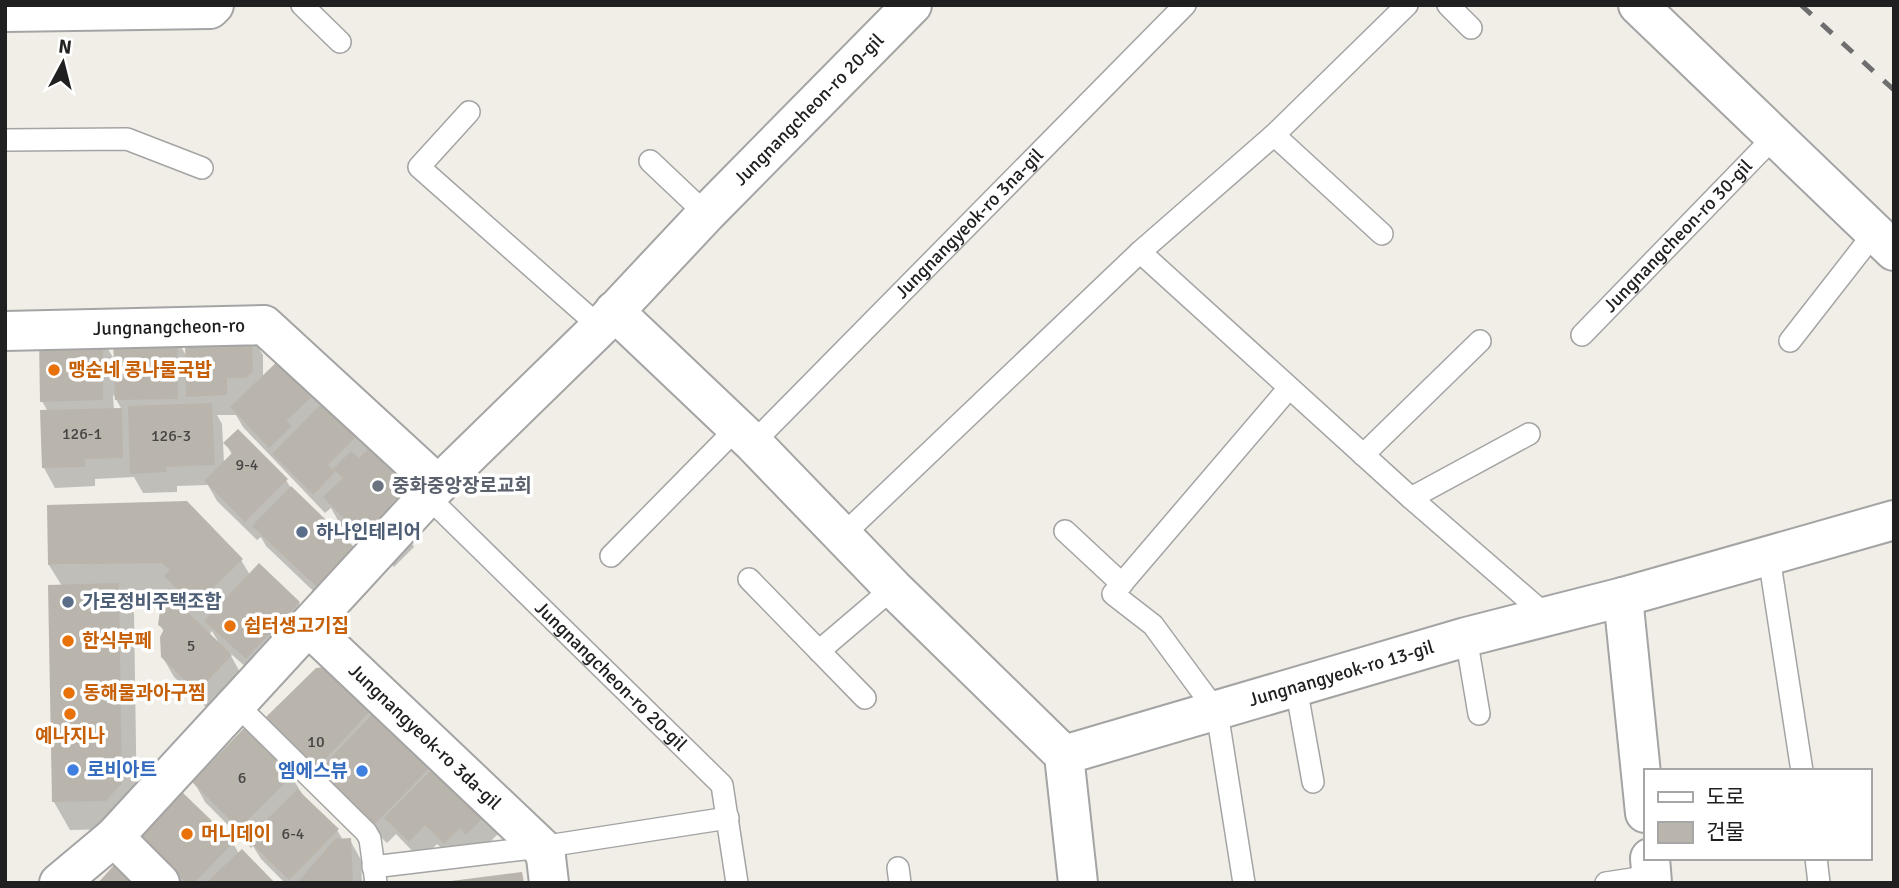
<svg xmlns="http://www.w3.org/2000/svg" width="1899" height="888" font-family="Signika,'Noto Sans KR',sans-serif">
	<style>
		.shadow { fill: #0003; fill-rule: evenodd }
		.building { fill: #b9b5ad }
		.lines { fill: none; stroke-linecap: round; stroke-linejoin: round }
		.service-casing { stroke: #a4a4a4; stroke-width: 24 }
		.minor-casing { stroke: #a4a4a4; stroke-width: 42 }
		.service { stroke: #fff; stroke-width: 21 }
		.minor { stroke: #fff; stroke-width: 38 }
		.rail { stroke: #6e6e6e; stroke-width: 5; stroke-dasharray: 14 14; stroke-linecap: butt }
		.food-dot { fill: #e8710a; stroke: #fff; stroke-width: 2.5 }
		.worship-dot { fill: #6b7280; stroke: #fff; stroke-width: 2.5 }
		.service-dot { fill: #5c6f8a; stroke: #fff; stroke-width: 2.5 }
		.shop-dot { fill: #3f7fe0; stroke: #fff; stroke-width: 2.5 }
		.labels { text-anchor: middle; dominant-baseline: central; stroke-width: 7; stroke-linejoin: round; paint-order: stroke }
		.number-label { font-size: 16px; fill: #464543 }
		.street-label { font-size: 19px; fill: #202020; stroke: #fff }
		.food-label { font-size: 19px; font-weight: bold; fill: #c56008; stroke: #fff; text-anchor: start }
		.worship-label { font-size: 19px; font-weight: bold; fill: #5b616d; stroke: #fff; text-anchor: start }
		.service-label { font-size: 19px; font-weight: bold; fill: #4e5e75; stroke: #fff; text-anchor: start }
		.shop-label { font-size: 19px; font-weight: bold; fill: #366cbe; stroke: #fff; text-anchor: start }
	</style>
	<rect width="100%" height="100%" fill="#f0eee7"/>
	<!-- shadow -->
	<g class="shadow">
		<path d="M251,335L263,355V378L284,358L416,478L409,538L414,547L394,567L385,558L378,565L344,531L331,508L325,513L243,427L236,415H217L222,424L224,463L232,455L226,444L286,480L292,490L353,548L364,568L329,606L266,546L261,537L257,540L217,501L208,485L177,486V492L143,493L134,477L95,479V486L55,488L44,468L48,412L42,401L102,338L116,363L176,338L187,357ZM113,394L122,410H114Z"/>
		<path d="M241,560L250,575L299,603L310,623L258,678L229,652L242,676L209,710L174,677L162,656L164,632L160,625L186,611L174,590L121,591L134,613L137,812L122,829L70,830L54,802L62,586L49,565ZM212,631L219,643L209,635Z"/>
		<path d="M326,669L500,832L479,853L457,863L437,844L421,860L396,834L387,843L332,791L280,737L269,717Z"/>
		<path d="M291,776L303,795L337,830L343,840H350L361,860L362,883H285L261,859L253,846L251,848L205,802L194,782Z"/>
		<path d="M233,843L239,854L272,883H180L152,856Z"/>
	</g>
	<!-- building -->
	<g class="building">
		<path d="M252,334L253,371L246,378H227V395L186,397L185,335Z"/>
		<path d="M177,336L178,399L115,400L113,337Z"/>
		<path d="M103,337V400L40,402L39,338Z"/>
		<path d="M284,355L318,391L286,421L292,426L269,448L230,407Z"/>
		<path d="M328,397L363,430L328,465L335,472L313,495L272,454Z"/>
		<path d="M212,403L215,465L166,467L167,472L130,474L128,406Z"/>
		<path d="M122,408L123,458L85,459V467L42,468L40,410Z"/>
		<path d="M238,429L288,479L245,522L204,481L233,452L223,443Z"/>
		<path d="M379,439L418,477L390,505L396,512L374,534L365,526L357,532L323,497L343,478L333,469L351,451L359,458Z"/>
		<path d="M291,486L354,547L317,587L252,526Z"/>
		<path d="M187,501L243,559L194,606L164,576L170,570L162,563L48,565L47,505Z"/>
		<path d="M259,563L300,602L246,659L204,621Z"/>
		<path d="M119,583L122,783L106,801L52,802L48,585Z"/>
		<path d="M167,592L232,655L197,692L161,657L160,637L164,629L158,625L162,596Z"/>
		<path d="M326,667L374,707L317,768L266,717L316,668Z"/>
		<path d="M382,704L438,759L375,824L318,771Z"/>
		<path d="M245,727L293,775L239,829L192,782Z"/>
		<path d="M439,762L490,811L466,835L460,828L444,844L425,825L409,842L384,818Z"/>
		<path d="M297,789L339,829L289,880L247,839Z"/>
		<path d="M182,792L234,842L194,883H186L139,836Z"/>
		<path d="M351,838L353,883H297L335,839Z"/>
		<path d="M242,849L275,883H206Z"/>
		<path d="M123,855L153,883H98Z"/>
		<path d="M522,872L524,883H451V881Z"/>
	</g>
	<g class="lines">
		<!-- service casing -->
		<g class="service-casing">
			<g id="service">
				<path d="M302,5L340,42"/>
				<path d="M1448,5L1471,28"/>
				<path d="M469,112L419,167L600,327"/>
				<path d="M1274,135L1382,234"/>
				<path d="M5,140L127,139L202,168"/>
				<path d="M650,161L706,214"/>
				<path d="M1140,252L1411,498L1547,616"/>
				<path id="s1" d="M1582,335L1774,137"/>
				<path d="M1790,341L1875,232"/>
				<path id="s2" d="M753,443L1185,5"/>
				<path d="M1363,455L1480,341"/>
				<path id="s3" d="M428,497L722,785L737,883"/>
				<path d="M1411,498L1529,434"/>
				<path d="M1065,531L1122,584"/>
				<path d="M843,535L1140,252L1274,135L1407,5"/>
				<path d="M611,556L736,429"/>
				<path d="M1769,557L1802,771"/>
				<path d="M749,579L865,698"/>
				<path d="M1466,637L1479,714"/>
				<path d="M819,651L893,588"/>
				<path d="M1296,687L1313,782"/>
				<path d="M235,703L366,832L370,839L376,883"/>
				<path d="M1816,858L1819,883"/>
				<path d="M373,867L541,847L728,818"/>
				<path d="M898,868L900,883"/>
				<path d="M1244,883L1217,712L1153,625L1113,594L1289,388"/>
				<path d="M1606,883L1652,876"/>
			</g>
		</g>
		<!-- minor casing -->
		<g class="minor-casing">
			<g id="minor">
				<path d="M1638,5L1894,251"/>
				<path d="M5,12L210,9L214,5"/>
				<path d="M614,311L753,443L893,588L1064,755L1078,883"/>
				<path id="s4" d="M5,331L264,325L438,485"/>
				<path d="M1623,597L1645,813"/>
				<path id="s5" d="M308,626L541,847L546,857L549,883"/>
				<path id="s6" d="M1064,755L1466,637L1623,597L1894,520"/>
				<path d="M114,837L160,883"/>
				<path d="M1650,858L1652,883"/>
				<path id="s7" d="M59,883L114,837L438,485L600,327L706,214L912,5"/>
			</g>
		</g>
		<!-- service -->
		<use href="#service" class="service"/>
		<!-- minor -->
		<use href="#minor" class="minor"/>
		<!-- rail -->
		<path class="rail" d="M1801,5L1894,90"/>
	</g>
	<!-- markers -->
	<g class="food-dot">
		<circle cx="54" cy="370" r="7"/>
		<circle cx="230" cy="626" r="7"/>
		<circle cx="68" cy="641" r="7"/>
		<circle cx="69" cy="693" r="7"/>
		<circle cx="70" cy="714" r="7"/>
		<circle cx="187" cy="834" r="7"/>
	</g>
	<circle class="worship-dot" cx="378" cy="486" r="7"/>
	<g class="service-dot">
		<circle cx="302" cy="532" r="7"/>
		<circle cx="68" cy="602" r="7"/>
	</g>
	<g class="shop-dot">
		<circle cx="73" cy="770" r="7"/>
		<circle cx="362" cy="771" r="7"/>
	</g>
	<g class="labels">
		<!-- number labels -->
		<g class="number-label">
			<text x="82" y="434">126-1</text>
			<text x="171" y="436">126-3</text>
			<text x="247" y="465">9-4</text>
			<text x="191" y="646">5</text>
			<text x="316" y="742">10</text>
			<text x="242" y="778">6</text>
			<text x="293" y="834">6-4</text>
		</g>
		<!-- street labels -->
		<g class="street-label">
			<text stroke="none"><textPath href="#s7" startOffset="1078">Jungnangcheon-ro 20-gil</textPath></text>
			<text stroke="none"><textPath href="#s2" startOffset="308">Jungnangyeok-ro 3na-gil</textPath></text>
			<text stroke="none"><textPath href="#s1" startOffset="138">Jungnangcheon-ro 30-gil</textPath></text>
			<text stroke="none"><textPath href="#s4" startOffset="164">Jungnangcheon-ro</textPath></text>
			<text stroke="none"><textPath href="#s6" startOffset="289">Jungnangyeok-ro 13-gil</textPath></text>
			<text stroke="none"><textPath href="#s3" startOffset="256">Jungnangcheon-ro 20-gil</textPath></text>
			<text stroke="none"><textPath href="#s5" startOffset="161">Jungnangyeok-ro 3da-gil</textPath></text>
		</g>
		<!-- food labels -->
		<g class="food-label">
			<text x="68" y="370">맹순네 콩나물국밥</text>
			<text x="244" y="626">쉽터생고기집</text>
			<text x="82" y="641">한식부페</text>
			<text x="83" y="693">동해물과아구찜</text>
			<text x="70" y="736" text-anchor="middle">예나지나</text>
			<text x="201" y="834">머니데이</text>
		</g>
		<!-- worship labels -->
		<g class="worship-label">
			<text x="392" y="486">중화중앙장로교회</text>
		</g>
		<!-- service labels -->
		<g class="service-label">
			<text x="316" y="532">하나인테리어</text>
			<text x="82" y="602">가로정비주택조합</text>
		</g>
		<!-- shop labels -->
		<g class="shop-label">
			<text x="87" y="770">로비아트</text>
			<text x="348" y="771" text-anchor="end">엠에스뷰</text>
		</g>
	</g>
	<!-- border -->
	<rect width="1899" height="888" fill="none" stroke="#202020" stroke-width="14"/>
	<!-- legend -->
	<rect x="1644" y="769" width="228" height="91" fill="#ffffff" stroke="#a6a6a6" stroke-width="2"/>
	<rect x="1658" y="792" width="35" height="10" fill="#ffffff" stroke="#a6a6a6" stroke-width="2"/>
	<text x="1706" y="804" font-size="21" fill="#202020">도로</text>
	<rect x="1658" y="822" width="35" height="21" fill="#b9b5ad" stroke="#a6a6a6" stroke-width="2"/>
	<text x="1706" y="839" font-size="21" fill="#202020">건물</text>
	<!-- north arrow -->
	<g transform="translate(63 63) rotate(7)" stroke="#ffffff" stroke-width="5" paint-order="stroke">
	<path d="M0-5L12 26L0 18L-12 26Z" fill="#202020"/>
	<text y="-10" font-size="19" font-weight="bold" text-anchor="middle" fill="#202020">N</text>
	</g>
</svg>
